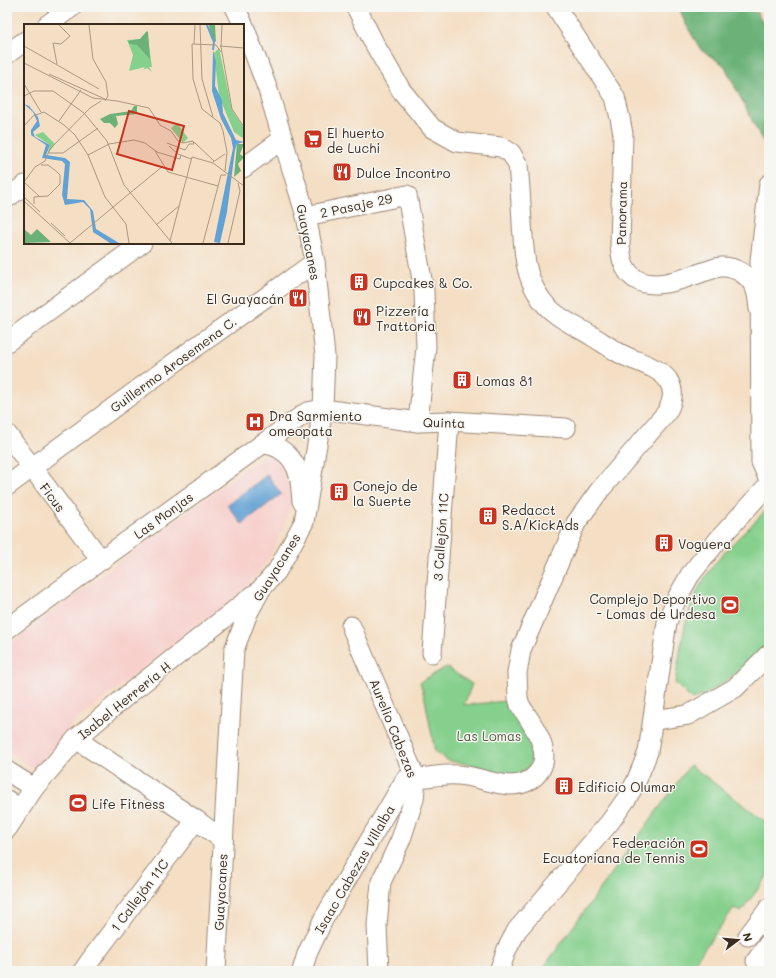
<svg xmlns="http://www.w3.org/2000/svg" width="776" height="978" font-family="Mali,sans-serif">
	<style>
		.built { fill: #f7d0cc }
		.green { fill: #86d08d; stroke: #607d56 }
		.forest { fill: #6cb278; stroke: #546e4b }
		.water { fill: #62a1d4; stroke: #4e6679 }
		.lines { fill: none; stroke-linecap: round; stroke-linejoin: round }
		.minor-casing { stroke: #988472; stroke-width: 21 }
		.minor { stroke: #fff; stroke-width: 19 }
		.labels { text-anchor: middle; dominant-baseline: central; stroke-width: 3; stroke-linejoin: round; paint-order: stroke }
		.poi-label { font-size: 13px; fill: #3b2a1e; stroke: #f6f6f2; text-anchor: start }
		.street-label { font-size: 13px; fill: #3b2a1e; stroke: #f6f6f2 }
		.park-label { font-size: 13px; fill: #525c3f; stroke: #f6f6f2 }
		.inset-river { fill: none; stroke: #62a1d4; stroke-width: 2 }
		.inset-road { fill: none; stroke: #aa9782; stroke-width: 1 }
		.view { fill: #c8321e; fill-opacity: 0.15; stroke: #c8321e; stroke-width: 2 }
		.inset-edge { fill: none; stroke: #3b2a1e; stroke-width: 2 }
	</style>
	<rect width="100%" height="100%" fill="#f6f6f2"/>
	<filter id="ink" filterUnits="userSpaceOnUse"><feTurbulence type="fractalNoise" baseFrequency=".025" numOctaves="2"/><feDisplacementMap in="SourceGraphic" scale="8" xChannelSelector="R" yChannelSelector="G"/><feConvolveMatrix kernelMatrix="1 2 1 2 8 2 1 2 1" color-interpolation-filters="sRGB"/></filter>
	<filter id="wash" filterUnits="userSpaceOnUse"><feTurbulence type="fractalNoise" baseFrequency=".012" numOctaves="4" result="noise"/><feDisplacementMap in="SourceGraphic" scale="16" xChannelSelector="R" yChannelSelector="G"/><feGaussianBlur stdDeviation="0.9" result="paint"/><feColorMatrix in="noise" values="0 0 0 0 0 0 0 0 0 0 0 0 0 0 0 0 0 1.4 0 .05"/><feComposite in="paint" operator="in"/></filter>
	<g filter="url(#wash)">
		<rect width="100%" height="100%" fill="#f4dfc5"/>
		<!-- built -->
		<path class="built" d="M272,455L282,465L291,483V503L282,531L269,559L245,589L73,723L35,770L7,750V645L263,456Z"/>
		<!-- green -->
		<g class="green">
			<path d="M766,510L769,513V644C745,664 722,689 692,700L675,683C680,653 683,622 696,594C711,561 741,536 766,510Z"/>
			<path d="M446,667L472,684L464,705L506,701L534,743L530,766L513,779L479,766L449,761L435,752L425,699L420,682Z"/>
			<path d="M690,765L769,824V874L741,912L734,908L688,971H541Z"/>
		</g>
		<!-- forest -->
		<path class="forest" d="M679,7H751L753,13L757,12L769,36V143L762,140L724,65L701,50L685,23Z"/>
		<!-- water -->
		<path class="water" d="M267,475L281,494L242,524L227,505Z"/>
	</g>
	<g filter="url(#ink)">
		<g class="lines">
			<!-- minor casing -->
			<g class="minor-casing">
				<g id="minor">
					<path d="M556,7L615,97L620,118L623,134L620,246C621,251 621,257 623,262C636,299 680,280 706,271C711,270 716,267 721,267C735,266 749,275 755,288C758,294 758,302 759,309"/>
					<path d="M47,25L72,7"/>
					<path d="M7,54L25,41"/>
					<path d="M243,168L283,139"/>
					<path d="M769,184L760,260L761,462L769,480"/>
					<path d="M7,198L25,185"/>
					<path d="M306,216L407,195L424,291L426,347L418,422"/>
					<path d="M7,342L142,243"/>
					<path d="M7,434L101,560"/>
					<path d="M262,444C280,444 295,458 299,476C301,484 301,493 302,501"/>
					<path d="M7,486L193,349L315,262"/>
					<path d="M351,626L416,779L414,799L401,839L381,882L377,925L379,971"/>
					<path d="M7,629L101,560L307,412L323,409L418,422L449,421L566,428"/>
					<path d="M432,653L449,421"/>
					<path d="M654,720L688,715L735,688L769,654"/>
					<path d="M76,739L196,820L223,840"/>
					<path d="M7,771L34,788"/>
					<path d="M7,800L20,809"/>
					<path d="M7,829L34,788L76,739L131,692L255,594"/>
					<path d="M748,936L769,908"/>
					<path d="M756,961L769,943"/>
					<path d="M83,971L92,958L196,820"/>
					<path d="M216,971L234,650L248,613L261,589L277,571L304,522L323,409L325,356L315,262L306,216L268,90L244,26L235,7"/>
					<path d="M302,971L307,954L324,918L405,780L409,778C426,779 442,773 458,775C476,776 492,784 510,785C521,785 530,782 537,774C556,753 531,723 520,705L518,698L517,673L521,650L576,523L599,491L667,412C673,401 675,391 668,380C659,367 637,362 623,355C613,350 602,342 592,336C574,325 550,315 539,296C524,274 524,249 522,223C521,204 520,184 518,165L511,153L501,147L457,142L432,128L401,90L375,45L356,7"/>
					<path d="M499,971L507,949L517,930L610,822L627,798L636,782L648,752L667,622L677,598L690,575L718,540L769,484"/>
				</g>
			</g>
			<!-- minor -->
			<use href="#minor" class="minor"/>
		</g>
	</g>
	<!-- icons -->
	<defs>
		<g id="supermarket-square" transform="scale(1)"><rect x="-9" y="-9" width="18" height="18" rx="4" fill="#c8321e" stroke="#f6f6f2"/><path d="M-6-5.5h2.5l.6 2H6L4.5 2H-2.5L-4.4-4H-6ZM-1.5 3.2a1.3 1.3 0 1 0 .1 0ZM3 3.2a1.3 1.3 0 1 0 .1 0Z" fill="#fff"/></g>
		<g id="restaurant-square" transform="scale(1)"><rect x="-9" y="-9" width="18" height="18" rx="4" fill="#c8321e" stroke="#f6f6f2"/><path d="M-5-6h1v4h1v-4h1v4h1v-4h1v5L-1.5 .5V6h-2V.5L-5-1ZM5-6V6H3V1.5H1.5Q1.5-4 5-6Z" fill="#fff"/></g>
		<g id="building-square" transform="scale(1)"><rect x="-9" y="-9" width="18" height="18" rx="4" fill="#c8321e" stroke="#f6f6f2"/><path d="M-4-6H4V6H1V3H-1V6H-4ZM-2.5-4.3h1.7v1.8h-1.7ZM.8-4.3h1.7v1.8H.8ZM-2.5-1h1.7V.8h-1.7ZM.8-1h1.7V.8H.8Z" fill="#fff"/></g>
		<g id="hospital-square" transform="scale(1)"><rect x="-9" y="-9" width="18" height="18" rx="4" fill="#c8321e" stroke="#f6f6f2"/><path d="M-5-5h3v3.5h4V-5h3V5h-3V1.5h-4V5h-3Z" fill="#fff"/></g>
		<g id="stadium-square" transform="scale(1)"><rect x="-9" y="-9" width="18" height="18" rx="4" fill="#c8321e" stroke="#f6f6f2"/><path d="M0-5a6.5 5 0 1 0 0 10a6.5 5 0 1 0 0-10ZM-3.5-1.8h7v3.6h-7Z" fill="#fff"/></g>
	</defs>
	<g fill-rule="evenodd">
		<use href="#supermarket-square" x="313" y="139"/>
		<use href="#restaurant-square" x="342" y="172"/>
		<use href="#building-square" x="359" y="282"/>
		<use href="#restaurant-square" x="298" y="298"/>
		<use href="#restaurant-square" x="362" y="317"/>
		<use href="#building-square" x="462" y="380"/>
		<use href="#hospital-square" x="255" y="422"/>
		<use href="#building-square" x="339" y="492"/>
		<use href="#building-square" x="488" y="516"/>
		<use href="#building-square" x="664" y="543"/>
		<use href="#stadium-square" x="730" y="605"/>
		<use href="#building-square" x="564" y="786"/>
		<use href="#stadium-square" x="78" y="803"/>
		<use href="#stadium-square" x="699" y="849"/>
	</g>
	<g class="labels">
		<!-- poi labels -->
		<g class="poi-label">
			<text x="327" y="132">El huerto<tspan x="327" dy="15">de Luchi</tspan></text>
			<text x="356" y="172">Dulce Incontro</text>
			<text x="373" y="282">Cupcakes &amp; Co.</text>
			<text x="284" y="298" text-anchor="end">El Guayacán</text>
			<text x="376" y="310">Pizzería<tspan x="376" dy="15">Trattoria</tspan></text>
			<text x="476" y="380">Lomas 81</text>
			<text x="269" y="415">Dra Sarmiento<tspan x="269" dy="15">omeopata</tspan></text>
			<text x="353" y="485">Conejo de<tspan x="353" dy="15">la Suerte</tspan></text>
			<text x="502" y="509">Redacct<tspan x="502" dy="15">S.A/KickAds</tspan></text>
			<text x="678" y="543">Voguera</text>
			<text x="716" y="598" text-anchor="end">Complejo Deportivo<tspan x="716" dy="15">- Lomas de Urdesa</tspan></text>
			<text x="578" y="786">Edificio Olumar</text>
			<text x="92" y="803">Life Fitness</text>
			<text x="685" y="842" text-anchor="end">Federación<tspan x="685" dy="15">Ecuatoriana de Tennis</tspan></text>
		</g>
		<!-- street labels -->
		<g class="street-label">
			<text transform="translate(356 205) rotate(-12)">2 Pasaje 29</text>
			<text transform="translate(621 213) rotate(-89)">Panorama</text>
			<text transform="translate(309 242) rotate(79)">Guayacanes</text>
			<text transform="translate(173 364) rotate(-36)">Guillermo Arosemena C.</text>
			<text transform="translate(444 422) rotate(1)">Quinta</text>
			<text transform="translate(53 497) rotate(53)">Ficus</text>
			<text transform="translate(163 515) rotate(-36)">Las Monjas</text>
			<text transform="translate(440 537) rotate(-86)">3 Callejón 11C</text>
			<text transform="translate(276 567) rotate(-58)">Guayacanes</text>
			<text transform="translate(124 700) rotate(-39)">Isabel Herrería H</text>
			<text transform="translate(394 728) rotate(68)">Aurelio Cabezas</text>
			<text transform="translate(354 869) rotate(-60)">Isaac Cabezas Villalba</text>
			<text transform="translate(220 892) rotate(-87)">Guayacanes</text>
			<text transform="translate(139 895) rotate(-53)">1 Callejón 11C</text>
		</g>
		<!-- park labels -->
		<g class="park-label">
			<text x="489" y="735">Las Lomas</text>
		</g>
	</g>
	<!-- overview -->
	<g transform="translate(24 24)">
		<rect width="220" height="220" fill="#f4dfc5"/>
		<path d="M123,7L128,43H125L128,48L123,44L119,46L121,43L105,47L109,31L103,16L116,15ZM195,24L208,86L220,104V115L210,108L195,72L190,29ZM153,99L164,114L159,119L147,104ZM19,108L31,120L23,131L26,121L11,111Z" fill="#86d08d"/>
		<path d="M185,1H191L192,18L187,14ZM123,7L124,8L126,35L113,21L106,20L104,17L116,15ZM110,82H113V90L92,92L94,100L91,104L86,99H80L76,95L86,90L107,87ZM213,120H220L216,130L220,133L214,140L217,147L210,153ZM0,205L7,211L13,205L27,218L0,219Z" fill="#6cb278"/>
		<path d="M189,26L192,38L191,62L198,76L199,89L212,116L220,118L213,120L211,126L203,188L196,219L190,218L209,124L207,114L197,95L188,67ZM0,80L5,82L14,93L16,102L9,108L11,113L26,121L22,131L41,134L46,138L43,175L60,176L69,187L72,205L95,219H86L69,208L66,185L59,178L41,181L38,171L41,140L38,137L18,134L22,121L7,111V106L13,97L9,88Z" fill="#62a1d4"/>
		<path class="inset-river" d="M183,1L190,18L189,26"/>
		<path class="inset-road" d="M65,1L69,35L82,58L84,72L81,77M176,1L178,55L189,93M198,1L197,23L208,85L220,103M170,20L171,1M0,22L75,65M196,22L220,24M197,28L192,21L168,20L169,55L178,85L196,99L199,107L203,128L201,147M0,39L69,74L93,77M33,40L29,19L37,20L46,12L35,1M25,50L81,75M0,60L17,88M0,72L10,67H29L60,89L83,117L100,161L148,219M93,77L125,84L136,101L147,107L154,117L159,119L169,117M35,97L57,66M0,102L9,92L20,88L40,101L51,111L64,131L81,173L102,200L105,219M170,118L190,137M143,119L161,126L165,120H170L169,117M145,122L154,130L167,135M131,127L144,148L194,162M25,129H39L74,104M64,131L85,120L110,116L121,119L133,128L156,135L157,131M189,138L201,130M0,158L11,143L21,137L26,125L66,84L77,77M0,158L16,173M106,169L139,142M0,173L16,188M0,177L46,219L106,169M10,180V173L24,172L36,160V151L32,147L24,141H17M27,199L41,212M132,201L155,182M146,217L168,133L189,139L220,162M179,219L197,151H202M204,219L216,167L214,159"/>
		<path class="view" d="M105,87L160,102L148,146L93,130Z"/>
		<rect width="220" height="220" class="inset-edge"/>
	</g>
	<!-- margin -->
	<rect width="776" height="978" fill="none" stroke="#f6f6f2" stroke-width="24"/>
	<!-- north arrow -->
	<g transform="translate(738 940) rotate(74)" stroke="#f6f6f2" stroke-width="3" paint-order="stroke">
	<path d="M0-3L7 15L0 10L-7 15Z" fill="#3b2a1e"/>
	<text y="-6" font-size="11" font-weight="bold" text-anchor="middle" fill="#3b2a1e">N</text>
	</g>
</svg>
